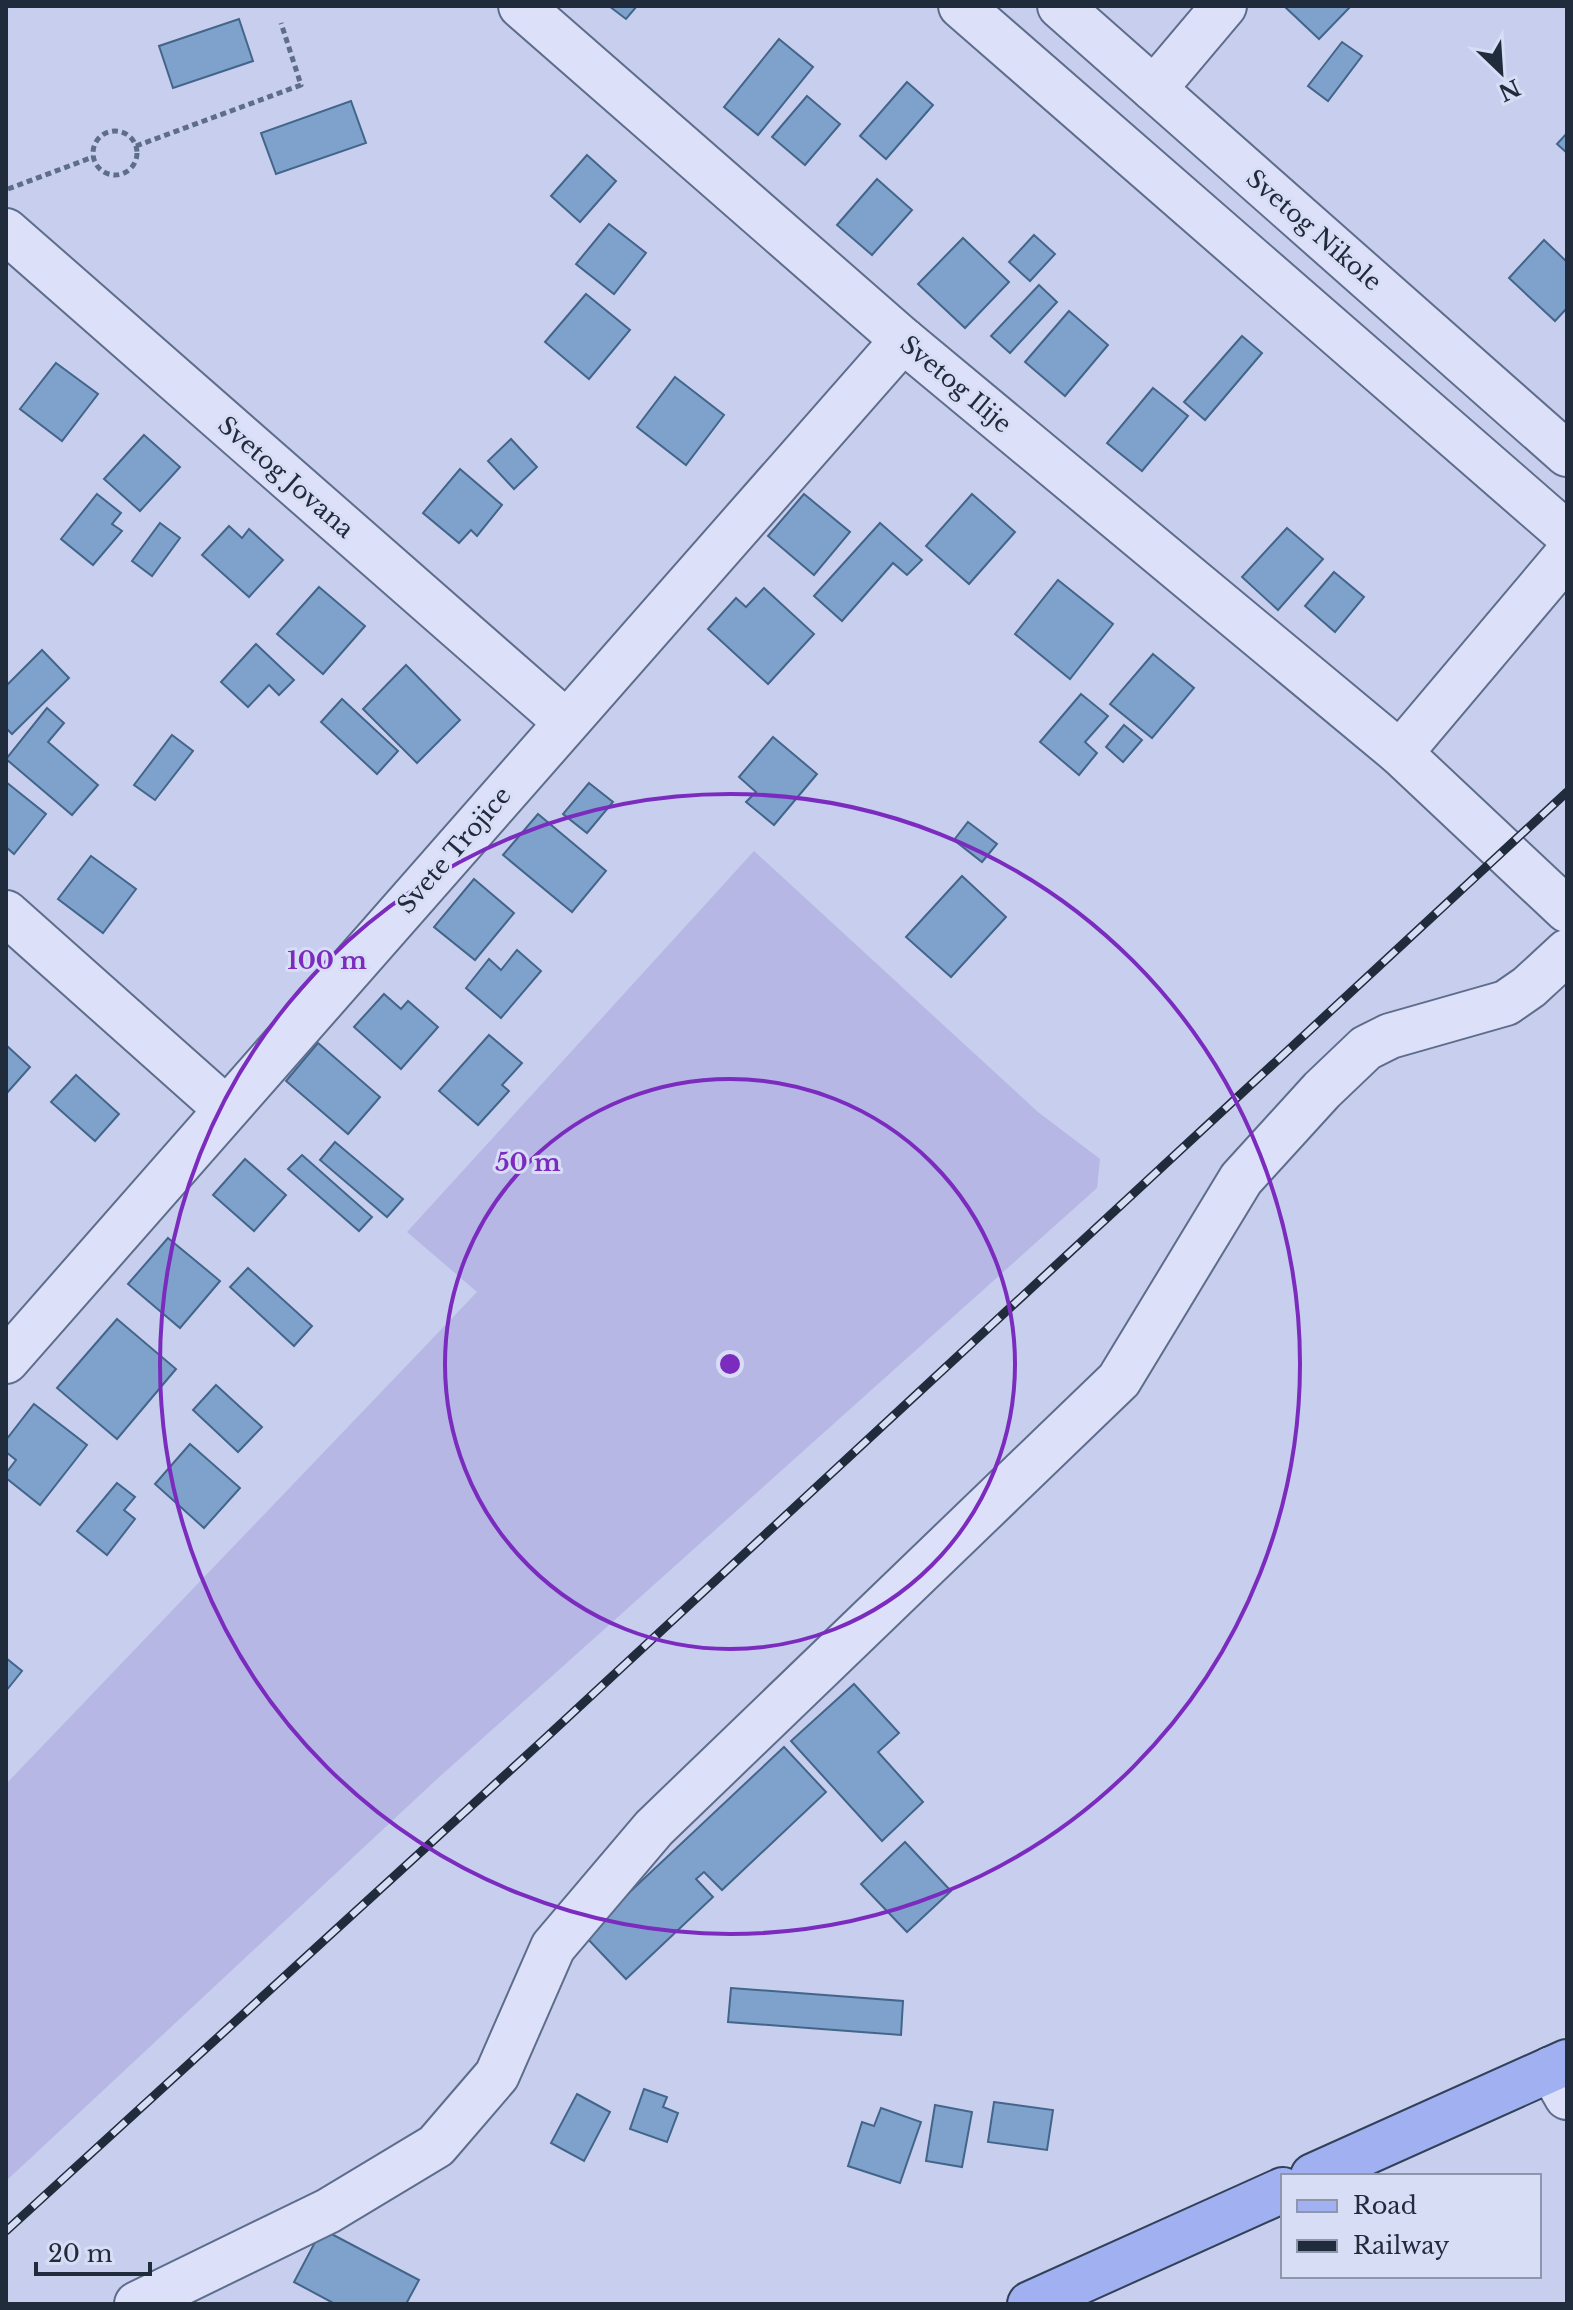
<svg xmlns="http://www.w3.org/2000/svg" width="1573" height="2310" font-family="'Libre Baskerville',serif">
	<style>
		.farmland { fill: #b6b7e4 }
		.building { fill: #7fa2cc; stroke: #43658a; stroke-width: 2 }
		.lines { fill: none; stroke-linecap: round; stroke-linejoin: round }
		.minor-casing { stroke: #5d6d8b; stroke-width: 48 }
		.major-casing { stroke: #314159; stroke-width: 48 }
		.path { stroke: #5d6d8b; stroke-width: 5; stroke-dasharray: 6 4; stroke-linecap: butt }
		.minor { stroke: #dce1f9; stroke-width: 44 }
		.major { stroke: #a1b0f0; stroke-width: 44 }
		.rail-casing { stroke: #202b3b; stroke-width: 9 }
		.rail { stroke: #d8ddf6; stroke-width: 6; stroke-dasharray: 18; stroke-linecap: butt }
		.ring { fill: none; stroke: #7b2cbf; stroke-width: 4 }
		.labels { text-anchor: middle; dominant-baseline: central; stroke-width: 6; stroke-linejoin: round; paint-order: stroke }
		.street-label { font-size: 24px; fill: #202b3b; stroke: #d8ddf6 }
		.centre { fill: #7b2cbf; stroke: #d8ddf6; stroke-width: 4 }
		.ring-label { font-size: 24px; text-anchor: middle; font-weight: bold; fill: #7b2cbf; stroke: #d8ddf6; stroke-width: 6; stroke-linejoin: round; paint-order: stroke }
	</style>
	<rect width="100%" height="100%" fill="#c8cfee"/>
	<!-- farmland -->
	<path class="farmland" d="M754,851L1038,1112L1100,1159L1097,1188L437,1779L6,2181V1784L477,1292L407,1232Z"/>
	<!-- building -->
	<g class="building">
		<path d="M609,6H637L626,19Z"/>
		<path d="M1284,6H1351L1319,39Z"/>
		<path d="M239,19L253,61L173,88L159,46Z"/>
		<path d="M779,39L813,67L758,135L724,107Z"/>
		<path d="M1342,42L1362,56L1328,101L1308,86Z"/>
		<path d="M907,82L933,105L886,159L860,136Z"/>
		<path d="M807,96L840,124L805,165L772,137Z"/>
		<path d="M351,101L366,143L276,174L261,133Z"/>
		<path d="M1567,133V153L1557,144Z"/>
		<path d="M587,155L616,181L580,222L551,196Z"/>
		<path d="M877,179L912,210L872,255L837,225Z"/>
		<path d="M609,224L646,253L614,294L576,264Z"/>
		<path d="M1034,235L1055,254L1030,281L1009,262Z"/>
		<path d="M963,238L1009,282L965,328L918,284Z"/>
		<path d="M1544,240L1567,262V308L1555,321L1509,278Z"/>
		<path d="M1039,285L1057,302L1010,353L991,336Z"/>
		<path d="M586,294L630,330L589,379L545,342Z"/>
		<path d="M1069,311L1108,345L1065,396L1025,362Z"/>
		<path d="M1242,336L1262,353L1205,420L1184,402Z"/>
		<path d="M56,363L98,394L62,441L20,409Z"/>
		<path d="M675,377L724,415L686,465L637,427Z"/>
		<path d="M1153,388L1188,416L1142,471L1107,443Z"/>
		<path d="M144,435L180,467L140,511L104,479Z"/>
		<path d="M511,439L537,467L514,489L488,461Z"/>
		<path d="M460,469L502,505L477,536L471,530L459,543L423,513Z"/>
		<path d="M97,494L121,513L112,524L122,531L93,565L61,539Z"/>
		<path d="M804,494L850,532L814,575L768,536Z"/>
		<path d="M972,494L1015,532L969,584L926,546Z"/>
		<path d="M160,523L180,538L152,576L132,561Z"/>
		<path d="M880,523L922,560L907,575L893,563L842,621L814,596Z"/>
		<path d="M229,526L242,538L249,529L283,560L249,597L202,555Z"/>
		<path d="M1287,528L1323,559L1278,610L1242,577Z"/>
		<path d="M1334,572L1364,597L1335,632L1305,606Z"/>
		<path d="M1058,580L1113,624L1070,679L1015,634Z"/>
		<path d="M319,587L365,626L323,674L277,634Z"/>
		<path d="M764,588L814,634L768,684L708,629L736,598L746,607Z"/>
		<path d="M256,644L294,680L279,695L269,685L248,707L221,682Z"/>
		<path d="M42,650L69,678L12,734L6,728V686Z"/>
		<path d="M1153,654L1194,688L1152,738L1110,704Z"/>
		<path d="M406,665L460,720L417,763L363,709Z"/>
		<path d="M1081,694L1108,716L1085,742L1097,753L1079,775L1040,742Z"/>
		<path d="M342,699L398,751L377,774L321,722Z"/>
		<path d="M47,708L64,723L48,742L98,785L72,815L6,759Z"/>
		<path d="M1124,725L1142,740L1123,762L1106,747Z"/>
		<path d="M172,735L193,751L155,800L134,785Z"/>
		<path d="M773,737L817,774L774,825L746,802L756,792L739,777Z"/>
		<path d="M6,782L46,814L14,854L6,847Z"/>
		<path d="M589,783L613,802L587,833L563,814Z"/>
		<path d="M538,814L606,871L572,912L503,855Z"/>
		<path d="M968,822L997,844L982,862L954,840Z"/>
		<path d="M91,856L136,889L103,933L58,899Z"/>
		<path d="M962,876L1006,917L951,977L906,937Z"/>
		<path d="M474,879L514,913L475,960L434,927Z"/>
		<path d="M517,950L541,971L501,1018L466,988L489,959L501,970Z"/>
		<path d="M384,994L401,1009L408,1001L438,1027L401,1069L354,1027Z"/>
		<path d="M489,1035L522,1063L502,1085L509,1091L478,1125L439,1091Z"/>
		<path d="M318,1043L380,1097L348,1134L286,1081Z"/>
		<path d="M6,1045L30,1067L6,1094Z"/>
		<path d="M76,1075L119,1114L95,1141L51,1102Z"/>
		<path d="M335,1142L403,1199L387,1217L320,1160Z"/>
		<path d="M302,1155L372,1217L359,1231L288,1169Z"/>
		<path d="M245,1159L286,1195L254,1231L213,1195Z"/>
		<path d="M168,1238L220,1281L180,1328L128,1284Z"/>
		<path d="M248,1268L312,1326L294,1346L230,1287Z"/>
		<path d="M117,1319L176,1369L117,1439L57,1388Z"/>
		<path d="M216,1385L262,1427L238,1452L193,1410Z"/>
		<path d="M34,1404L87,1445L40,1505L6,1478V1473L16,1460L6,1452V1440Z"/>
		<path d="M190,1444L240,1488L204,1528L155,1484Z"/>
		<path d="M117,1483L135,1497L124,1510L135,1519L107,1555L77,1531Z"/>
		<path d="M6,1658L22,1671L6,1691Z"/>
		<path d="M854,1684L899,1733L878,1752L923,1802L882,1841L791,1741Z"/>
		<path d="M784,1747L826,1792L722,1890L704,1872L696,1879L713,1897L626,1979L584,1935Z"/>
		<path d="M905,1842L951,1891L907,1932L861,1884Z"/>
		<path d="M731,1988L903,2001L901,2035L728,2022Z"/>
		<path d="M644,2089L667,2097L663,2107L678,2113L667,2142L630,2129Z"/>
		<path d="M577,2094L610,2112L584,2161L551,2143Z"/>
		<path d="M994,2102L1053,2110L1047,2150L988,2142Z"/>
		<path d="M935,2105L972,2112L962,2167L926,2161Z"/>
		<path d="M881,2108L921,2122L900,2183L848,2166L862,2122L874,2126Z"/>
		<path d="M322,2229L419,2280L406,2304H335L294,2282Z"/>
	</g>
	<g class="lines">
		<!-- minor casing -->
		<g class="minor-casing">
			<g id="minor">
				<path d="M521,6L903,340L1400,753L1567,910"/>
				<path d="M961,6L1567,534"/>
				<path d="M1060,6L1567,454"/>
				<path d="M1154,89L1224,6"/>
				<path d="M6,231L566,722"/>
				<path d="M1400,753L1567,555"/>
				<path d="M6,913L225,1108"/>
				<path d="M6,1361L903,340"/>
				<path d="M1551,2069L1567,2097"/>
				<path d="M137,2304L328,2211L436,2146L497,2075L553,1947L654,1828L1119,1380L1241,1179L1322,1090L1366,1048L1390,1036L1506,1003L1529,987L1567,952"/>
			</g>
		</g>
		<!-- major casing -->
		<g class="major-casing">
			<g id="major">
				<path d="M1313,2176L1567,2062"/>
				<path d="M1030,2304L1283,2190"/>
			</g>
		</g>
		<!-- path -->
		<g class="path">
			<circle cx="115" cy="153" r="22"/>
			<path d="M136,146L301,85L281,23"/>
			<path d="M8,189L93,157"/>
		</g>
		<!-- minor -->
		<use href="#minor" class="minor"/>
		<!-- major -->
		<use href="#major" class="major"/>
		<!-- rail casing -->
		<g class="rail-casing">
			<path id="rail" d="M6,2231L539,1744L1567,792"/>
		</g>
		<!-- rail -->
		<use href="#rail" class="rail"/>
	</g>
	<!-- distance rings -->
	<g class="ring">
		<circle cx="730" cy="1364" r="285"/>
		<circle cx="730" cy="1364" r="570"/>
	</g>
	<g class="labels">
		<!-- street labels -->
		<g class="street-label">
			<text transform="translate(1314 230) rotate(41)">Svetog Nikole</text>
			<text transform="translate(956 384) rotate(40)">Svetog Ilije</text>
			<text transform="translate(286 477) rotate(41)">Svetog Jovana</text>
			<text transform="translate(454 850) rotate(-49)">Svete Trojice</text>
		</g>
	</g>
	<circle cx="730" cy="1364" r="12" class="centre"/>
	<g class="ring-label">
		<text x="327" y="969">100 m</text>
		<text x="528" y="1171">50 m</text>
	</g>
	<!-- border -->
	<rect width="1573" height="2310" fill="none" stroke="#202b3b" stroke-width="16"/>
	<!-- legend -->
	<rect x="1281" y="2174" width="260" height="104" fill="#d8ddf6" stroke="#8e96ab" stroke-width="2"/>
	<rect x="1297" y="2200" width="40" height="12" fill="#a1b0f0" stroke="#8e96ab" stroke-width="2"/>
	<text x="1353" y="2214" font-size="24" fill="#202b3b">Road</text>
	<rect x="1297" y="2240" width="40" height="12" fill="#202b3b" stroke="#8e96ab" stroke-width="2"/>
	<text x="1353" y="2254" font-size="24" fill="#202b3b">Railway</text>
	<!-- north arrow -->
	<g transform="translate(1501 72) rotate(155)" stroke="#d8ddf6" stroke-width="6" paint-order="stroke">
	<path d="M0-6L14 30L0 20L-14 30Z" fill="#202b3b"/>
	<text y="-12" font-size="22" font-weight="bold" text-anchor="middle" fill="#202b3b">N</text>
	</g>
	<!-- scale -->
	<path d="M36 2262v12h114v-12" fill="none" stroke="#202b3b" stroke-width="4"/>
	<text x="48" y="2262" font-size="24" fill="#202b3b" stroke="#d8ddf6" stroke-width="6" paint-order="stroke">20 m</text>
</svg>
